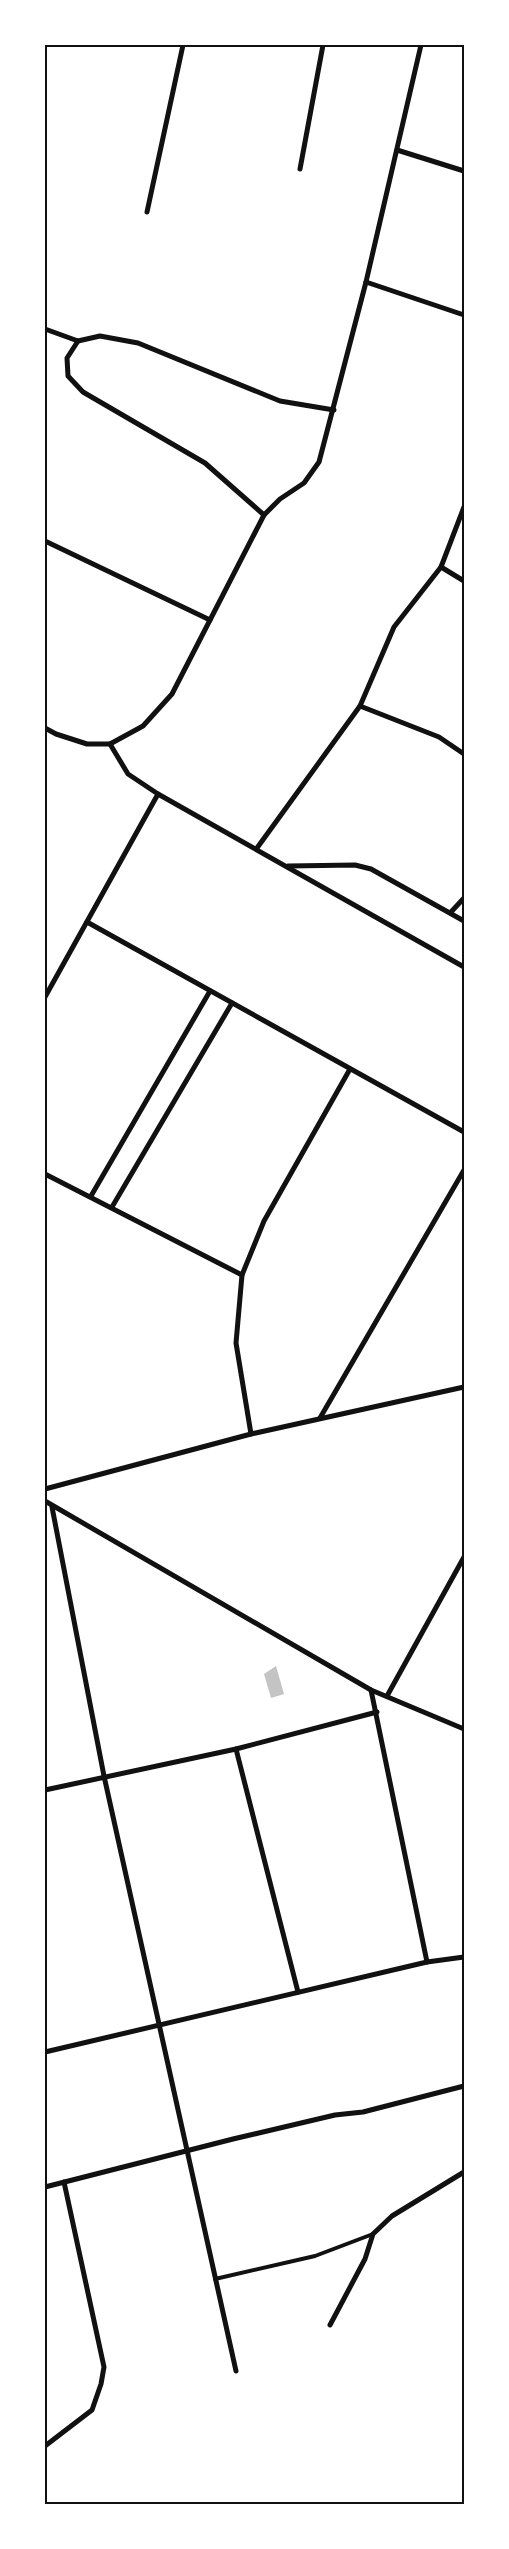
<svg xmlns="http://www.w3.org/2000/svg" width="509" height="2549" font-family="Raleway,sans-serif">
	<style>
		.building { fill: #c4c4c4 }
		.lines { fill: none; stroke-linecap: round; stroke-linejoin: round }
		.service { stroke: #111; stroke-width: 4 }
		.minor { stroke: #111; stroke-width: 5 }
		.neatline { fill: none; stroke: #111; stroke-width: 2 }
	</style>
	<rect width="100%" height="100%" fill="#fff"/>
	<!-- building -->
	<path class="building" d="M276,1666L284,1694L271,1698L264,1674Z"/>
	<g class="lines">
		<!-- service -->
		<path class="service" d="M215,2279L315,2256L373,2234"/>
		<!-- minor -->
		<g class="minor">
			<path d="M397,150L464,171"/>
			<path d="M300,169L323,45"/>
			<path d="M147,212L183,45"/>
			<path d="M366,282L464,315"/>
			<path d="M45,329L78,341L100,336L138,343L280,401L334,410"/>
			<path d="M78,341L67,358L68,376L83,392L205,463L264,515"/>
			<path d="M45,541L210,620"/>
			<path d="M441,567L464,581"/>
			<path d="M360,706L439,737L464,754"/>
			<path d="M45,728L56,734L87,744H110L143,726L172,694L264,515L280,499L304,483L319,462L366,282L421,45"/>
			<path d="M110,744L128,774L158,794L464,967"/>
			<path d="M257,848L360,706L394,627L441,567L464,507"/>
			<path d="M288,866L355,865L371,869L464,921"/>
			<path d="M451,912L464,898"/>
			<path d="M87,922L464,1132"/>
			<path d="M45,997L158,794"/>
			<path d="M45,1174L242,1275"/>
			<path d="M91,1196L210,991"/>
			<path d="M112,1207L232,1003"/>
			<path d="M320,1418L464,1170"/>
			<path d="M251,1434L236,1343L242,1275L264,1221L350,1069"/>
			<path d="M45,1489L251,1434L464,1387"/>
			<path d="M45,1501L371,1690L464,1729"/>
			<path d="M52,1507L104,1776L236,2371"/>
			<path d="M371,1690L427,1962"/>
			<path d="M387,1696L464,1557"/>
			<path d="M236,1749L298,1992"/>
			<path d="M45,1790L236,1749L377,1712"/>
			<path d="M45,2052L427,1962L464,1957"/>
			<path d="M45,2187L233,2139L335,2115L363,2112L464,2086"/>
			<path d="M330,2325L365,2259L373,2234L392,2216L464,2172"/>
			<path d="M45,2446L92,2410L101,2384L104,2367L64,2182"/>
		</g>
	</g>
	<!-- border -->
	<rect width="509" height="2549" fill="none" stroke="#ffffff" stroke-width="92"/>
	<rect x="46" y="46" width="417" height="2457" class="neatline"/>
</svg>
